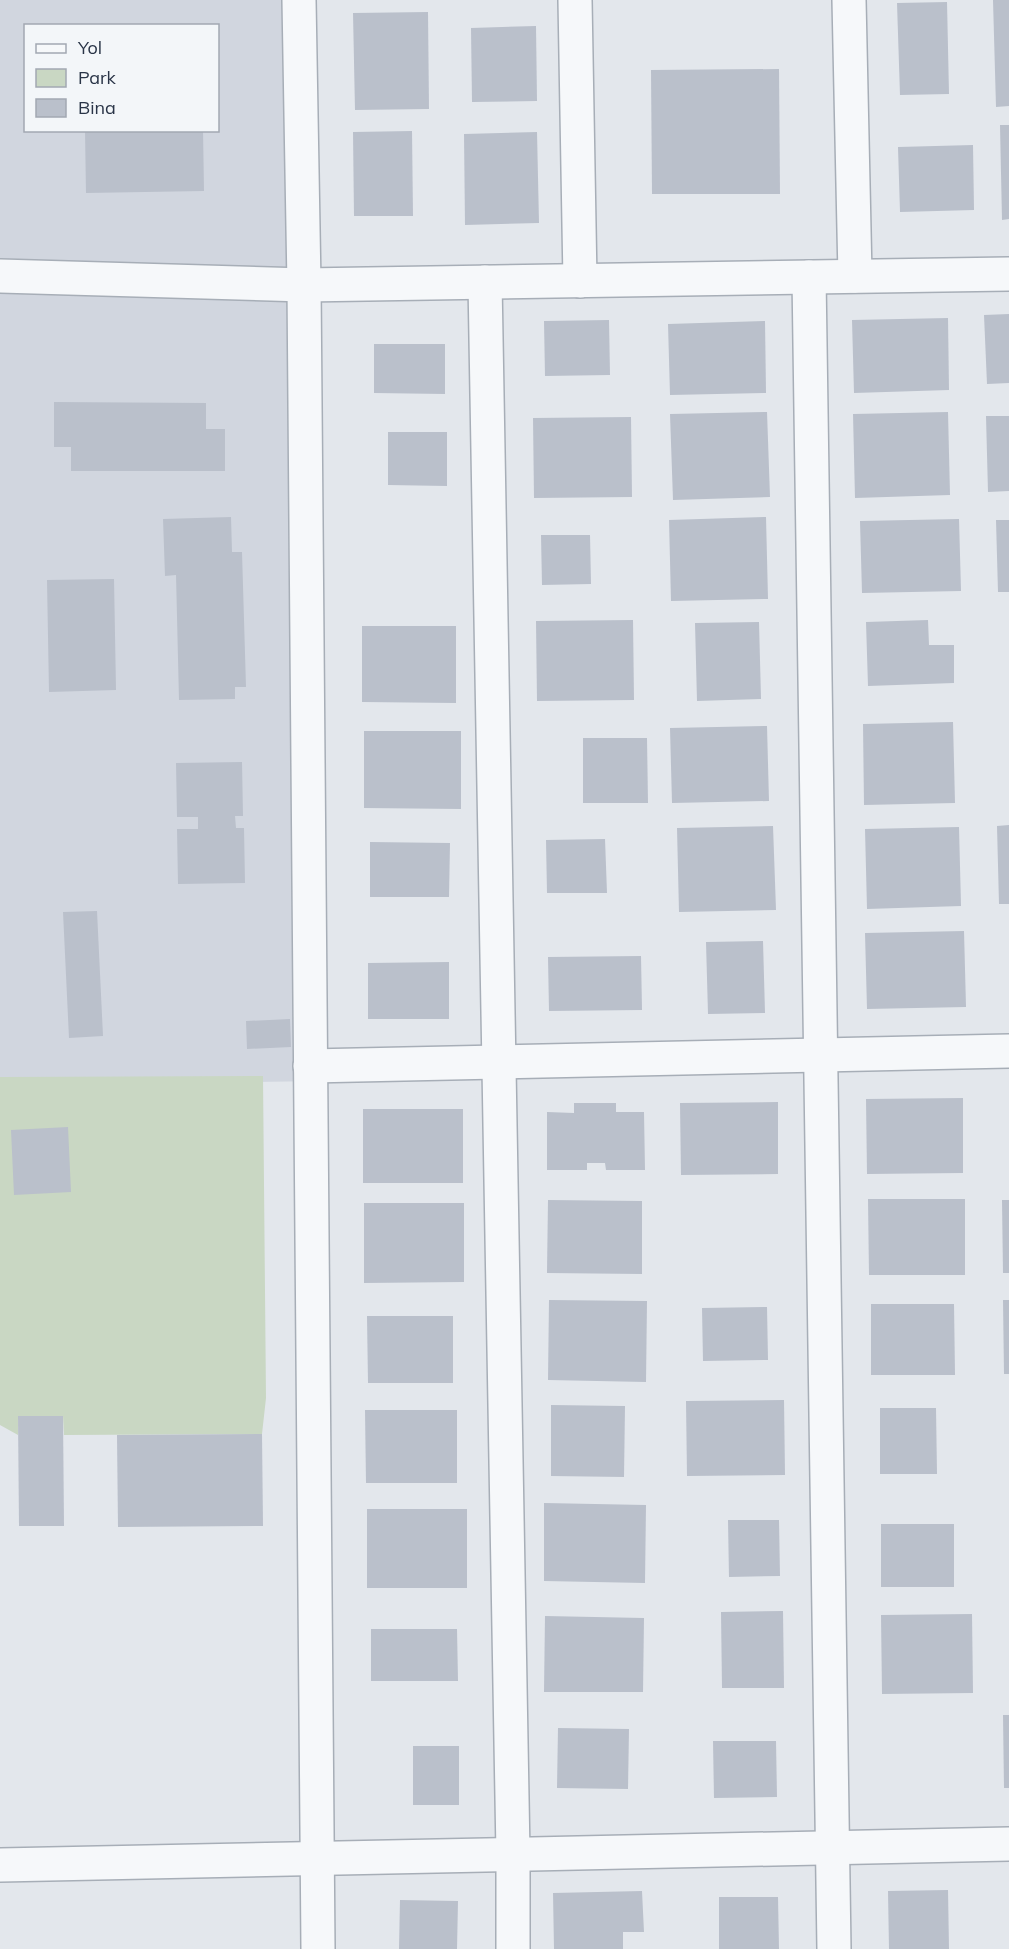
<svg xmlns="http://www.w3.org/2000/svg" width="1009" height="1949" font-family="Mulish,sans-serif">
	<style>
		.built { fill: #d1d6df; fill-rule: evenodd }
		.green { fill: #c9d7c3 }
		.building { fill: #bac0cb }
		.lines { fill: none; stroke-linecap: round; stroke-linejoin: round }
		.minor-casing { stroke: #a7aeb7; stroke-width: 36 }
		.minor { stroke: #f6f8fa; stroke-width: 33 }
	</style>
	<rect width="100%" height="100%" fill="#e3e7ec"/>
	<!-- built -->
	<path class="built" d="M0,0H299L321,1081L0,1086ZM26,26H218V130H26Z"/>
	<!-- green -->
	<path class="green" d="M263,1076L266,1398L262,1434L64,1435L63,1416H18V1435L0,1425V1077Z"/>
	<!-- building -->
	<g class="building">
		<path d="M993,0H1009V106L996,107Z"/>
		<path d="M947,2L949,94L900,95L897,3Z"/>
		<path d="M428,12L429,109L355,110L353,13Z"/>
		<path d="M536,26L537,101L472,102L471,28Z"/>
		<path d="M779,69L780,194H652L651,70Z"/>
		<path d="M1000,125H1009V219L1002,220Z"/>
		<path d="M85,130H203L204,191L86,193Z"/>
		<path d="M412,131L413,216H354L353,132Z"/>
		<path d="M537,132L539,223L465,225L464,134Z"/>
		<path d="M973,145L974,210L900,212L898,147Z"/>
		<path d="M1009,314V383L987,384L984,315Z"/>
		<path d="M948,318L949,390L854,393L852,320Z"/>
		<path d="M609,320L610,375L545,376L544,321Z"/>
		<path d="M765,321L766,393L670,395L668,324Z"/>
		<path d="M374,344H445V394L374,393Z"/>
		<path d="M54,402L206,403V429H225V471H71V447H54Z"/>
		<path d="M767,412L770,497L673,500L670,414Z"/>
		<path d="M948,412L950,495L855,498L853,414Z"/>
		<path d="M986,416H1009V491L988,492Z"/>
		<path d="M631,417L632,497L534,498L533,418Z"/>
		<path d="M388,432H447V486L388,485Z"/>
		<path d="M231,517L232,552H242L246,687H235V699L179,700L176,575L165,576L163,519Z"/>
		<path d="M766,517L768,599L671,601L669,520Z"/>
		<path d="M959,519L961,591L862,593L860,521Z"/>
		<path d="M996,520H1009V592H998Z"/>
		<path d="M541,535H590L591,584L542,585Z"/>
		<path d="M114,579L116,690L49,692L47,580Z"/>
		<path d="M633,620L634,700L537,701L536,621Z"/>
		<path d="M928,620L929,645H954V683L868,686L866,622Z"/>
		<path d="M759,622L761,699L697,701L695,623Z"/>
		<path d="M362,626H456V703L362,702Z"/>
		<path d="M953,722L955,803L864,805L863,724Z"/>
		<path d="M767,726L769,801L672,803L670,728Z"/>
		<path d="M364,731H461V809L364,808Z"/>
		<path d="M583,738H647L648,803H583Z"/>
		<path d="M242,762L243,816H235L236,828H244L245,883L178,884L177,829H198V817H177L176,763Z"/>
		<path d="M1009,825V904H999L997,826Z"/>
		<path d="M773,826L776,910L679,912L677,828Z"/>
		<path d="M959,827L961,906L867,909L865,829Z"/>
		<path d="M605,839L607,893H547L546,840Z"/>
		<path d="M370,842L450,843L449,897H370Z"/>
		<path d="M97,911L103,1036L69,1038L63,912Z"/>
		<path d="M964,931L966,1007L867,1009L865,933Z"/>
		<path d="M763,941L765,1013L708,1014L706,942Z"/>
		<path d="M641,956L642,1010L549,1011L548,957Z"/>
		<path d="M449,962V1019H368V963Z"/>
		<path d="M290,1019L291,1047L247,1049L246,1021Z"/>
		<path d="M963,1098V1173L867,1174L866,1099Z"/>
		<path d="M778,1102V1174L681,1175L680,1103Z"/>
		<path d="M574,1103H616V1112H644L645,1170H606L605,1163H587V1170H547V1112L574,1113Z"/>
		<rect x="363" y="1109" width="100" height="74"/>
		<path d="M68,1127L71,1192L14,1195L11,1130Z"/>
		<path d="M868,1199H965V1275H869Z"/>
		<path d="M548,1200L642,1201V1274L547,1273Z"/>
		<path d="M1002,1200H1009V1273H1003Z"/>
		<path d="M364,1203H464V1282L364,1283Z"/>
		<path d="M549,1300L647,1301L646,1382L548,1380Z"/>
		<path d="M1003,1300H1009V1374H1004Z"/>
		<path d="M871,1304H954L955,1375H871Z"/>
		<path d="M767,1307L768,1360L703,1361L702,1308Z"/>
		<path d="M367,1316H453V1383H368Z"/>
		<path d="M784,1400L785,1475L687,1476L686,1401Z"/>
		<path d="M551,1405L625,1406L624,1477L551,1476Z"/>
		<path d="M880,1408H936L937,1474H880Z"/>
		<path d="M365,1410H457V1483H366Z"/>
		<path d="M18,1416H63L64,1526H19Z"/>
		<path d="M262,1434L263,1526L118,1527L117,1435Z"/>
		<path d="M544,1503L646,1505L645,1583L544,1581Z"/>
		<rect x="367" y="1509" width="100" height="79"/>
		<path d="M728,1520H779L780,1576L729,1577Z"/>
		<rect x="881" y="1524" width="73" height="63"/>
		<path d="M783,1611L784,1688H722L721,1612Z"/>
		<path d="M972,1614L973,1693L882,1694L881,1615Z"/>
		<path d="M545,1616L644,1618L643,1692H544Z"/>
		<path d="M371,1629H457L458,1681H371Z"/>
		<path d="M1003,1715H1009V1788H1004Z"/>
		<path d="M558,1728L629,1729L628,1789L557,1788Z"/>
		<path d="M713,1741H776L777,1797L714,1798Z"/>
		<rect x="413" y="1746" width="46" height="59"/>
		<path d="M948,1890L949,1949H889L888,1891Z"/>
		<path d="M642,1891L644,1932H623V1949H554L553,1893Z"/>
		<path d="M719,1897H778L779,1949H719Z"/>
		<path d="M400,1900L458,1901L457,1949H399Z"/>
	</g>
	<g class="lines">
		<!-- minor casing -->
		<g class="minor-casing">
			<g id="minor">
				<path d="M299,0L304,285L318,1949"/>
				<path d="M575,0L580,281"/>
				<path d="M849,0L855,276"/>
				<path d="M0,276L304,285L1009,274"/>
				<path d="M809,277L834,1949"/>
				<path d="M485,282L513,1854V1949"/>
				<path d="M310,1066L1009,1051"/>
				<path d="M0,1865L1009,1844"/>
			</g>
		</g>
		<!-- minor -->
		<use href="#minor" class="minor"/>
	</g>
	<!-- legend -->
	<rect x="24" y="24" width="195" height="108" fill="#f3f6f9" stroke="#a2a8b2" stroke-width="1.5"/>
	<rect x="36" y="44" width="30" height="9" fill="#f6f8fa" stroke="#a2a8b2" stroke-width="1.5"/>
	<text x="78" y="54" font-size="18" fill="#293447">Yol</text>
	<rect x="36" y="69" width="30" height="18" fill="#c9d7c3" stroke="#a2a8b2" stroke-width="1.5"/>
	<text x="78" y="84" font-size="18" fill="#293447">Park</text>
	<rect x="36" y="99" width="30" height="18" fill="#bac0cb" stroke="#a2a8b2" stroke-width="1.5"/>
	<text x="78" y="114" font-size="18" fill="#293447">Bina</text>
</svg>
